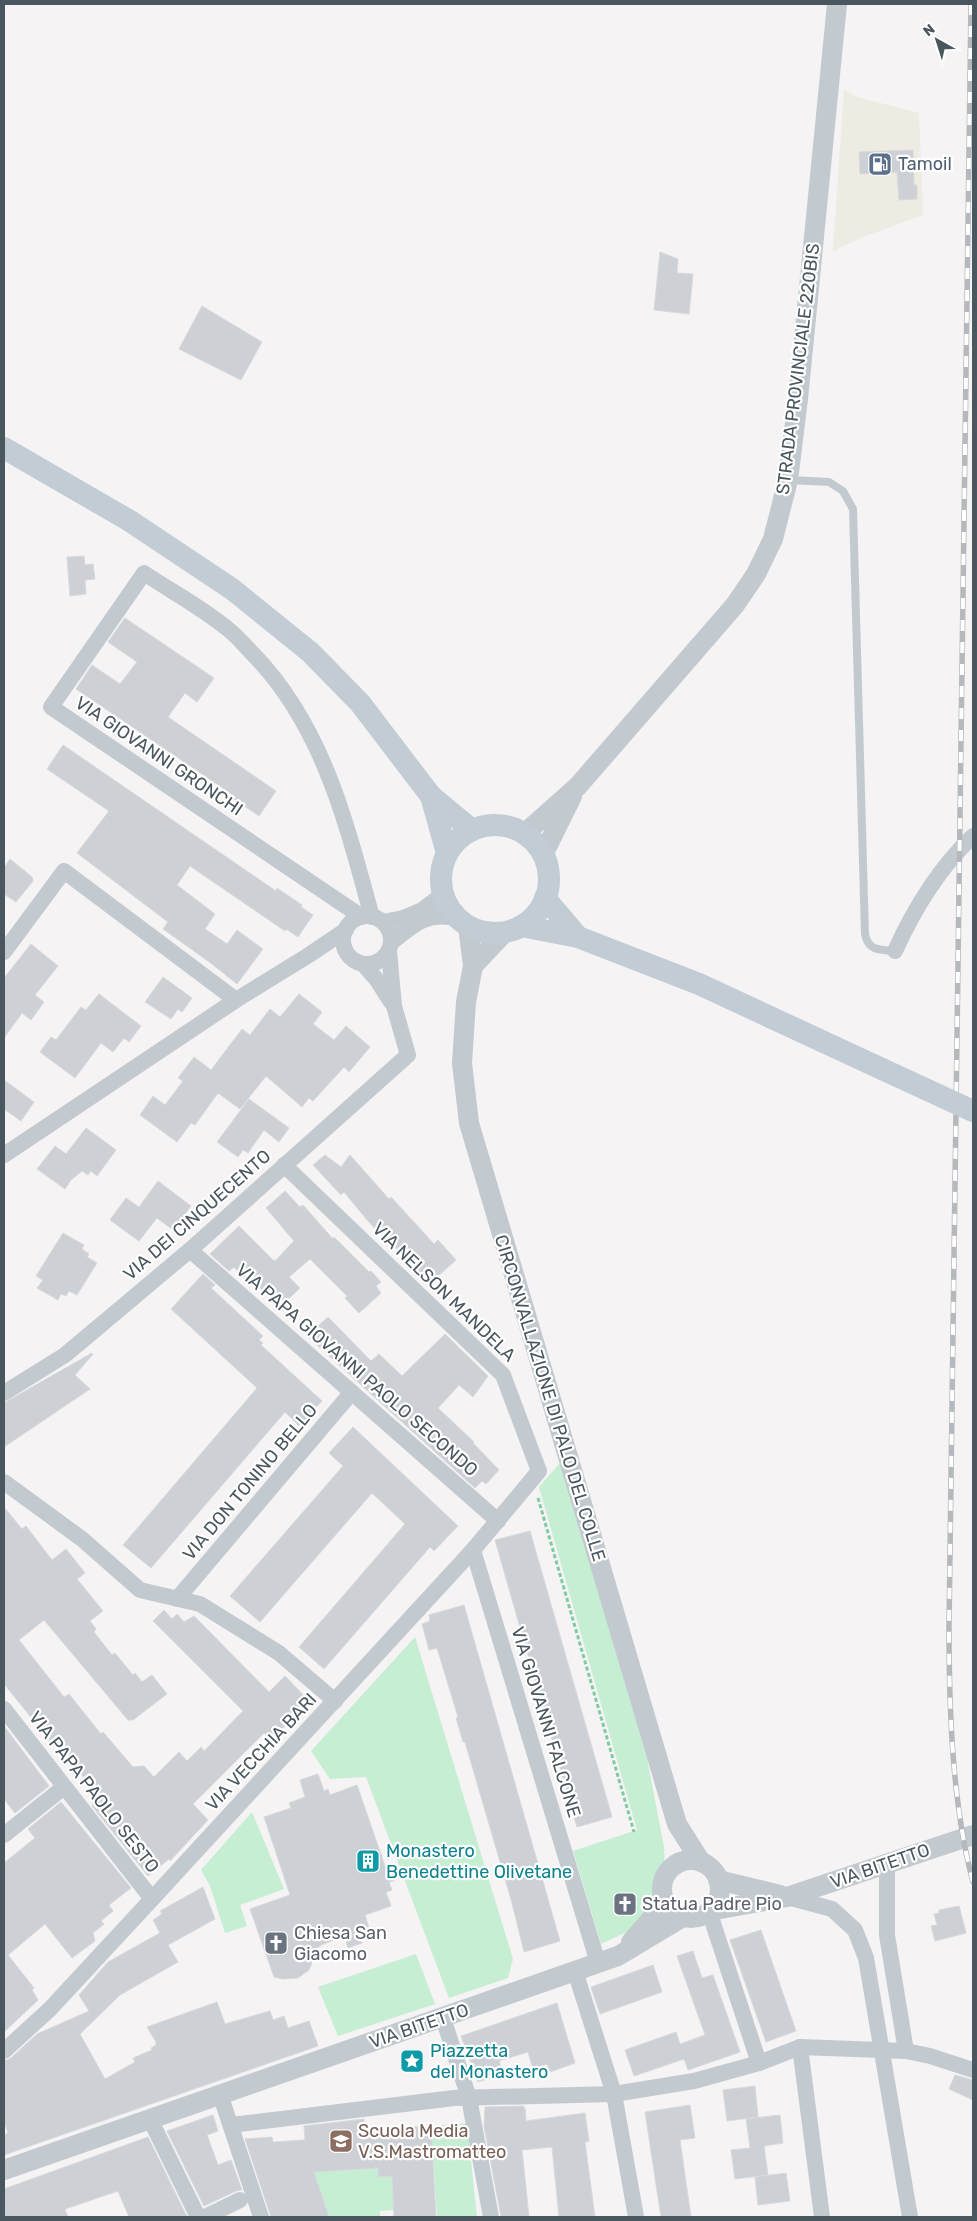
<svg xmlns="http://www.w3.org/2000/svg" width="977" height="2221" font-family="Rubik,sans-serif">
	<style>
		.commercial { fill: #eeebe3 }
		.green { fill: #c5eed3 }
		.building { fill: #cdd0d4; stroke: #d7d9dd }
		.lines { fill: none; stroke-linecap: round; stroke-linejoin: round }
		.path { stroke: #7fcba2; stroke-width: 3; stroke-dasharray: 4 2.5; stroke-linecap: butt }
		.service { stroke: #c2cad0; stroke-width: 8 }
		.minor { stroke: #c2cad0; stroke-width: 16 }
		.tertiary { stroke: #c2cad0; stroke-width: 20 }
		.secondary { stroke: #c2ccd5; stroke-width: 22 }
		.rail-casing { stroke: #b5b8bc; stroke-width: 5.5 }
		.rail { stroke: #fff; stroke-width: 4; stroke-dasharray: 11; stroke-linecap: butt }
		.secondary-bridge { stroke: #c2ccd5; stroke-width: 22 }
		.labels { text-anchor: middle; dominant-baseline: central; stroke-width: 4.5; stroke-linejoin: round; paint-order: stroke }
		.service-label { font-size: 18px; fill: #4e5e75; stroke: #fff; text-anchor: start }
		.street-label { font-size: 18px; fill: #4b575f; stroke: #fff }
		.culture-label { font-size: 18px; fill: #0d838f; stroke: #fff; text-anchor: start }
		.worship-label { font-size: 18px; fill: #5b616d; stroke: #fff; text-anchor: start }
		.education-label { font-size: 18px; fill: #785e54; stroke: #fff; text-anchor: start }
	</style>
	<rect width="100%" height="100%" fill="#f5f3f3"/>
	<!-- commercial -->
	<path class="commercial" d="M844,90L857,97L919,113L923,215L863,237L833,251Z"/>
	<!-- green -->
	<g class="green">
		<path d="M560,1463L647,1758L664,1847L665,1875L658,1901L629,1931L601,1944L573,1851L637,1830L539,1487Z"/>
		<path d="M415,1637L513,1959L508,1978L449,1998L366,1777L330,1779L311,1751Z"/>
		<path d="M252,1812L284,1889L240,1905L247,1926L225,1933L210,1886L201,1870Z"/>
		<path d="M416,1954L435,2004L338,2036L318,1987Z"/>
		<path d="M467,2123L477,2217H437L431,2126Z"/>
		<path d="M307,2163C332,2169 353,2174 377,2163L378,2177L392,2176L394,2210L380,2211V2217H329L318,2186Z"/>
	</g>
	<!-- building -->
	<g class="building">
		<path d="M913,150L914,185H917V199L899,200L897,172L860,174L859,152Z"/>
		<path d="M660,252L678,259L677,273L693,274L689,314L654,310Z"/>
		<path d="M202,306L262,342L241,380L179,349Z"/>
		<path d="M84,556L85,565L93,564L95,579L85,580L86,594L70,596L67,557Z"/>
		<path d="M125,618L214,678L197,702L185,693L168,717L276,791L259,816L234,799L236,797L76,689L92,665L120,684L137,662L108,642Z"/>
		<path d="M63,745L276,891L277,888L302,905L301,907L313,915L298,937L286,929L285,931L190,866L177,885L215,914L205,929L227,944L237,930L263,949L237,984L212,964L163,929L168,922L77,853L109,811L47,769Z"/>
		<path d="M10,859L32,877L33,881L16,902L4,894V868Z"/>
		<path d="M31,944L58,966L35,995L44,1002L36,1013L31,1020L22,1013L4,1038V978Z"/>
		<path d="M163,977L192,998L182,1012L178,1009L171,1019L145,1002Z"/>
		<path d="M99,994L141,1026L129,1042L124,1038L113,1052L101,1043L75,1078L40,1052L51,1037L56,1040L81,1007L86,1010Z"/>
		<path d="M299,994L322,1012L313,1024L334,1040L346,1026L370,1047L349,1072L344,1067L313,1101L309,1098L302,1107L266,1076L240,1109L218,1093L195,1125L191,1123L177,1142L140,1115L153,1096L165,1105L183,1081L178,1078L194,1057L211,1070L242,1029L250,1035L270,1009L280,1017Z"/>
		<path d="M4,1080L34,1102L21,1121L4,1109Z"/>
		<path d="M249,1099L289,1128L279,1142L264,1130L248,1153L243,1150L238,1157L217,1142Z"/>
		<path d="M86,1128L116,1150L97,1176L91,1171L88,1175L82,1171L71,1180L65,1189L37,1169L55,1146L66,1154Z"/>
		<path d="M325,1155L341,1167L350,1155L389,1199L391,1197L434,1244L438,1240L456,1260L429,1284L412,1263L410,1264L393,1244L391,1246L368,1221L344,1192L341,1195L313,1165Z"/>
		<path d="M158,1181L191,1206L173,1230L157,1218L139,1241L110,1220L126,1198L139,1207Z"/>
		<path d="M285,1191L300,1207L303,1205L333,1239L334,1237L369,1272L371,1271L381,1282L376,1286L381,1293L359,1313L345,1298L347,1296L310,1259L289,1277L300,1288L279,1308L252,1280L249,1283L234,1267L229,1271L210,1254L239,1226L274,1261L276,1260L294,1241L266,1208Z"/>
		<path d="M63,1233L84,1245L82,1249L89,1254L87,1257L97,1263L77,1295L69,1291L66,1296L61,1294L58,1300L37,1288L43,1280L36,1276Z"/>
		<path d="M203,1274L215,1285L211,1288L263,1336L259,1340L263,1343L261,1345L322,1401L299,1426L285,1412L151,1568L123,1545L257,1388L171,1309Z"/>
		<path d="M328,1317L371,1361L379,1354L402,1376L445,1334L488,1376L473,1397L459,1385L438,1408L474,1442L473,1443L499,1470L486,1484L482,1481L475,1488L307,1336Z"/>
		<path d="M92,1353L93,1354L75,1375L90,1389L4,1447V1403Z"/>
		<path d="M353,1427L458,1526L434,1551L430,1547L324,1669L299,1647L405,1524L372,1493L260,1622L230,1596L343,1466L329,1453Z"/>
		<path d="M4,1507L22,1529L26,1526L52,1560L66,1549L85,1573L77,1579L103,1611L90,1621L96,1629L94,1632L112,1655L115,1653L133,1675L135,1673L142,1682L152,1675L167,1694L133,1720H128L44,1620L19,1640L64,1697L69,1694L101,1734L103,1732L133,1767L144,1766L154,1777L179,1752L187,1761L201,1747L204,1751L243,1711L153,1621L164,1610L172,1619L177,1614L184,1622L194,1616L269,1692L285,1676L310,1702L271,1740L264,1733L193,1804L208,1820L170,1861L169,1859L148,1876L92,1806L95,1795L83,1780L85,1779L54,1741L52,1743L4,1684Z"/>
		<path d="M530,1531L612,1817L577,1827L495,1540Z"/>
		<path d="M464,1605L560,1941L524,1952L512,1903L465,1742H463L456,1718L458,1717L437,1648L429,1650L422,1624L430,1621L429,1615Z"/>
		<path d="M4,1726L49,1786L15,1813L4,1799Z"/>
		<path d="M318,1774L324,1791L328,1789L330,1795L357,1785L386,1869L390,1867L394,1881L389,1882L392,1890L386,1892L391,1906L365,1915L369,1928L358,1932L362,1943L348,1948L344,1936L321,1945L311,1954L313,1960L309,1970L298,1978L283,1979L274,1977L250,1909L290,1895L264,1817L291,1808L289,1803L305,1797L300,1780Z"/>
		<path d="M61,1802L131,1888L109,1905L113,1911L101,1921L104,1924L93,1933L95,1941L72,1958L45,1924L8,1955L34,1988L32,1990L38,2000L4,2032V1863L35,1838L28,1829Z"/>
		<path d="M203,1887L215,1919L168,1945L178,1962L120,1995L80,2034L105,2079L135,2062L133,2058L152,2050L151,2048L156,2045V2042L147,2027L217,2002L225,2024L270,2011L273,2020L284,2016L288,2028L309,2021L318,2046L4,2155V2135L8,2133L4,2121V2061L11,2058L37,2034L89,2011L79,1995L108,1962L160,1933L153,1920L162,1914L160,1911Z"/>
		<path d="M959,1906L966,1933L935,1941L931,1926L937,1925L934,1914L939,1913V1910Z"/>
		<path d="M761,1930L796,2031L766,2042L730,1940Z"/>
		<path d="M693,1951L702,1978L713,1975L740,2052L688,2070L684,2059L634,2076L625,2050L676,2032L680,2044L705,2035L677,1956Z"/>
		<path d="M653,1965L662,1992L600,2014L591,1987Z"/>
		<path d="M557,2003L575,2063L550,2072L547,2064L533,2069L528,2052L499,2061L503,2074L478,2082L461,2036Z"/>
		<path d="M955,2075L973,2080V2100L949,2089Z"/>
		<path d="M755,2086L758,2117L727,2121L723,2090Z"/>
		<path d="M690,2105L695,2138L680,2140L691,2217H661L645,2112Z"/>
		<path d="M523,2106L525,2108L526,2121L585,2113L589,2141L585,2142L595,2217H559L552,2147L522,2150L529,2217H501L484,2126L485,2107Z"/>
		<path d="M213,2115L218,2131L207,2135L218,2165L231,2160L242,2190L236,2191L204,2206L167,2131Z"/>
		<path d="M780,2115L783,2143L764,2146L768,2175L735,2179L731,2150L750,2148L746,2119Z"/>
		<path d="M364,2119L365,2130H376V2135L412,2133V2127L431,2126L436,2217H394L392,2176L378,2177V2168L314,2172L329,2217H271L245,2139L272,2137L273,2142L305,2140L304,2126Z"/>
		<path d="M148,2137L187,2217H129L118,2191L65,2209L68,2217H4V2189Z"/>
		<path d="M786,2173L790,2201L758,2205L755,2177Z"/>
	</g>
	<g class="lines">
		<!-- path -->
		<path class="path" d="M538,1498L634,1832"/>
		<!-- service -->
		<path class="service" d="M790,480L829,482L843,491L853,509L865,934C868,951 880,950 895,951"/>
		<!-- minor -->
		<g class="minor">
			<circle cx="367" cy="940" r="24"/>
			<path d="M362,917L51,707L144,573C172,592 203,608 229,630C238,637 245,646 253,654C323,726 346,822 372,917"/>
			<path d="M383,922L403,918L422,910L443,894"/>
			<path d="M391,943C413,925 428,910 458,919"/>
			<path d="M895,951C914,909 939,868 973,836"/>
			<path d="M4,952L64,871L236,1000"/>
			<path d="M363,964L377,980L391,1002"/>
			<path d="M4,1155L236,1000L309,955L346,930"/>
			<path d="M190,1250L498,1521"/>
			<path d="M4,1393L65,1355L190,1250L408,1055L394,1006L389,951"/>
			<path d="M4,1482L82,1539L140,1590L200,1604L279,1653L335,1701"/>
			<path d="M473,1550L598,1963"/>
			<path d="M177,1599L352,1392"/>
			<path d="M4,1709L152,1899"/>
			<path d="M4,1835L64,1787"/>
			<path d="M887,1864V1935L906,2051"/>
			<path d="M787,1897L832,1909L855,1930L866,1958L910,2217"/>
			<path d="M709,1911L759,2063"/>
			<path d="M575,1971L614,2094L636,2217"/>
			<path d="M443,2018L469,2098L491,2217"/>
			<path d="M800,2047L822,2217"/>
			<path d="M4,2051L50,2009L152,1899L473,1550L539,1471L503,1375L284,1165"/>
			<path d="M220,2094L261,2217"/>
			<path d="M150,2119L198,2217"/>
			<path d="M231,2125L454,2098L614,2094L694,2081L759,2063L800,2047L906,2051L930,2056L973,2070"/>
			<path d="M205,2217L240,2200"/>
		</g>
		<!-- tertiary -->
		<g class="tertiary">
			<path d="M524,834L578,786L735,605L756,574L773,539L788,480L798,399L837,4"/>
			<path d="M543,855L572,796"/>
			<path d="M468,926L473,966L466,1002L462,1063L469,1123L677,1824L701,1862"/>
			<path d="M473,966L504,933"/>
			<circle cx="691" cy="1889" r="29"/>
			<path d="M718,1880L780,1895"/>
			<path d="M709,1911L787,1897L973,1835"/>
			<path d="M631,1942L666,1902"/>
			<path d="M4,2170L618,1956L683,1917"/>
		</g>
		<!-- secondary -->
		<g class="secondary">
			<path d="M4,448L130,521L232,589L310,652L360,703L431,796L472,830"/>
			<path d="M431,796L447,853"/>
			<circle cx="495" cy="879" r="54"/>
			<path d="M545,898L578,937"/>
			<path d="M521,926L578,937L699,984L882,1069"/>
		</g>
		<!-- rail casing -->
		<g class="rail-casing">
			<path id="rail" d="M971,4L949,1627C949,1708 952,1804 973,1882"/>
		</g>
		<!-- rail -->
		<use href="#rail" class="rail"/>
		<!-- secondary-bridge -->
		<path class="secondary-bridge" d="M882,1069L973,1111"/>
	</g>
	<!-- icons -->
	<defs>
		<g id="fuel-square" transform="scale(1.25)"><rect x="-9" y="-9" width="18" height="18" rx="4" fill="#5c6f8a" stroke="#fff"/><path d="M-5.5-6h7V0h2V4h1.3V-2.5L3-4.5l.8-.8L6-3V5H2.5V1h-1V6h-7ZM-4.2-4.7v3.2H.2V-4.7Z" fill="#fff"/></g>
		<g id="building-square" transform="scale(1.25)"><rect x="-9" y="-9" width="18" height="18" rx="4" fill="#0f9aa8" stroke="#fff"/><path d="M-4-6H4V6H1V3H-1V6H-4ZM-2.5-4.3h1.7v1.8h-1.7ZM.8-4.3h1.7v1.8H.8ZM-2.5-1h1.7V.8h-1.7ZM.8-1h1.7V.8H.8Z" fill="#fff"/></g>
		<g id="church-square" transform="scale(1.25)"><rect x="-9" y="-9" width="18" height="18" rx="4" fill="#6b7280" stroke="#fff"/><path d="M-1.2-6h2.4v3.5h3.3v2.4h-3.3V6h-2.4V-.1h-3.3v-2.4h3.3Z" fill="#fff"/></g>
		<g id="sight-square" transform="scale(1.25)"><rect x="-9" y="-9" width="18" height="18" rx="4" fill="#0f9aa8" stroke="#fff"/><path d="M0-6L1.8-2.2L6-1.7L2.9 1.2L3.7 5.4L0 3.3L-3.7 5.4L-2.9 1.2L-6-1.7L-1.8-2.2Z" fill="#fff"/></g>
		<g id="school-square" transform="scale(1.25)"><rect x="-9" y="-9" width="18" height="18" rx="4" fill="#8d6e63" stroke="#fff"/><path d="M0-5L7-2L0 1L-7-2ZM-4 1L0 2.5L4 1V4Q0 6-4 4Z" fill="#fff"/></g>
	</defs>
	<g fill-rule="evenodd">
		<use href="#fuel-square" x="880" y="164"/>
		<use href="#building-square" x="368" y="1861"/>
		<use href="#church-square" x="625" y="1904"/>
		<use href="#church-square" x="276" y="1943"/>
		<use href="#sight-square" x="412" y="2061"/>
		<use href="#school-square" x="341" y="2141"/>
	</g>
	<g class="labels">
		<!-- service labels -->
		<g class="service-label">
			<text x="898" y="164">Tamoil</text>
		</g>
		<!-- street labels -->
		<g class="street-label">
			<text transform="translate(798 369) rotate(-83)">STRADA PROVINCIALE 220BIS</text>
			<text transform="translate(159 756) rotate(34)">VIA GIOVANNI GRONCHI</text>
			<text transform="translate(197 1215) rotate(-41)">VIA DEI CINQUECENTO</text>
			<text transform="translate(444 1292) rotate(44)">VIA NELSON MANDELA</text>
			<text transform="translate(357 1370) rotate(41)">VIA PAPA GIOVANNI PAOLO SECONDO</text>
			<text transform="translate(550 1398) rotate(73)">CIRCONVALLAZIONE DI PALO DEL COLLE</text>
			<text transform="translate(250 1482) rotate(-50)">VIA DON TONINO BELLO</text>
			<text transform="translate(546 1722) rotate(73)">VIA GIOVANNI FALCONE</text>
			<text transform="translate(261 1752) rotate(-47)">VIA VECCHIA BARI</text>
			<text transform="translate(94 1792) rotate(52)">VIA PAPA PAOLO SESTO</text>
			<text transform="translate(880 1866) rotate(-19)">VIA BITETTO</text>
			<text transform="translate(419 2026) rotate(-19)">VIA BITETTO</text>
		</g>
		<!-- culture labels -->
		<g class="culture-label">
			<text x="386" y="1851">Monastero<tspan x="386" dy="21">Benedettine Olivetane</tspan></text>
			<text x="430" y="2051">Piazzetta<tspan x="430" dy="21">del Monastero</tspan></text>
		</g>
		<!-- worship labels -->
		<g class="worship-label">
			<text x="642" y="1904">Statua Padre Pio</text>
			<text x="294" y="1933">Chiesa San<tspan x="294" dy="21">Giacomo</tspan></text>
		</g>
		<!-- education labels -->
		<g class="education-label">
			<text x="358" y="2131">Scuola Media<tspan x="358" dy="21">V.S.Mastromatteo</tspan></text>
		</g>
	</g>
	<!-- border -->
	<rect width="977" height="2221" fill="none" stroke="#4b575f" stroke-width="10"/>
	<!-- north arrow -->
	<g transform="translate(937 40) rotate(321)" stroke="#ffffff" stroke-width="4" paint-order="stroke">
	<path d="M0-4L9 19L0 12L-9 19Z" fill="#4b575f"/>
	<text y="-8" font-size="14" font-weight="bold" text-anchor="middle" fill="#4b575f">N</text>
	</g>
</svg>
